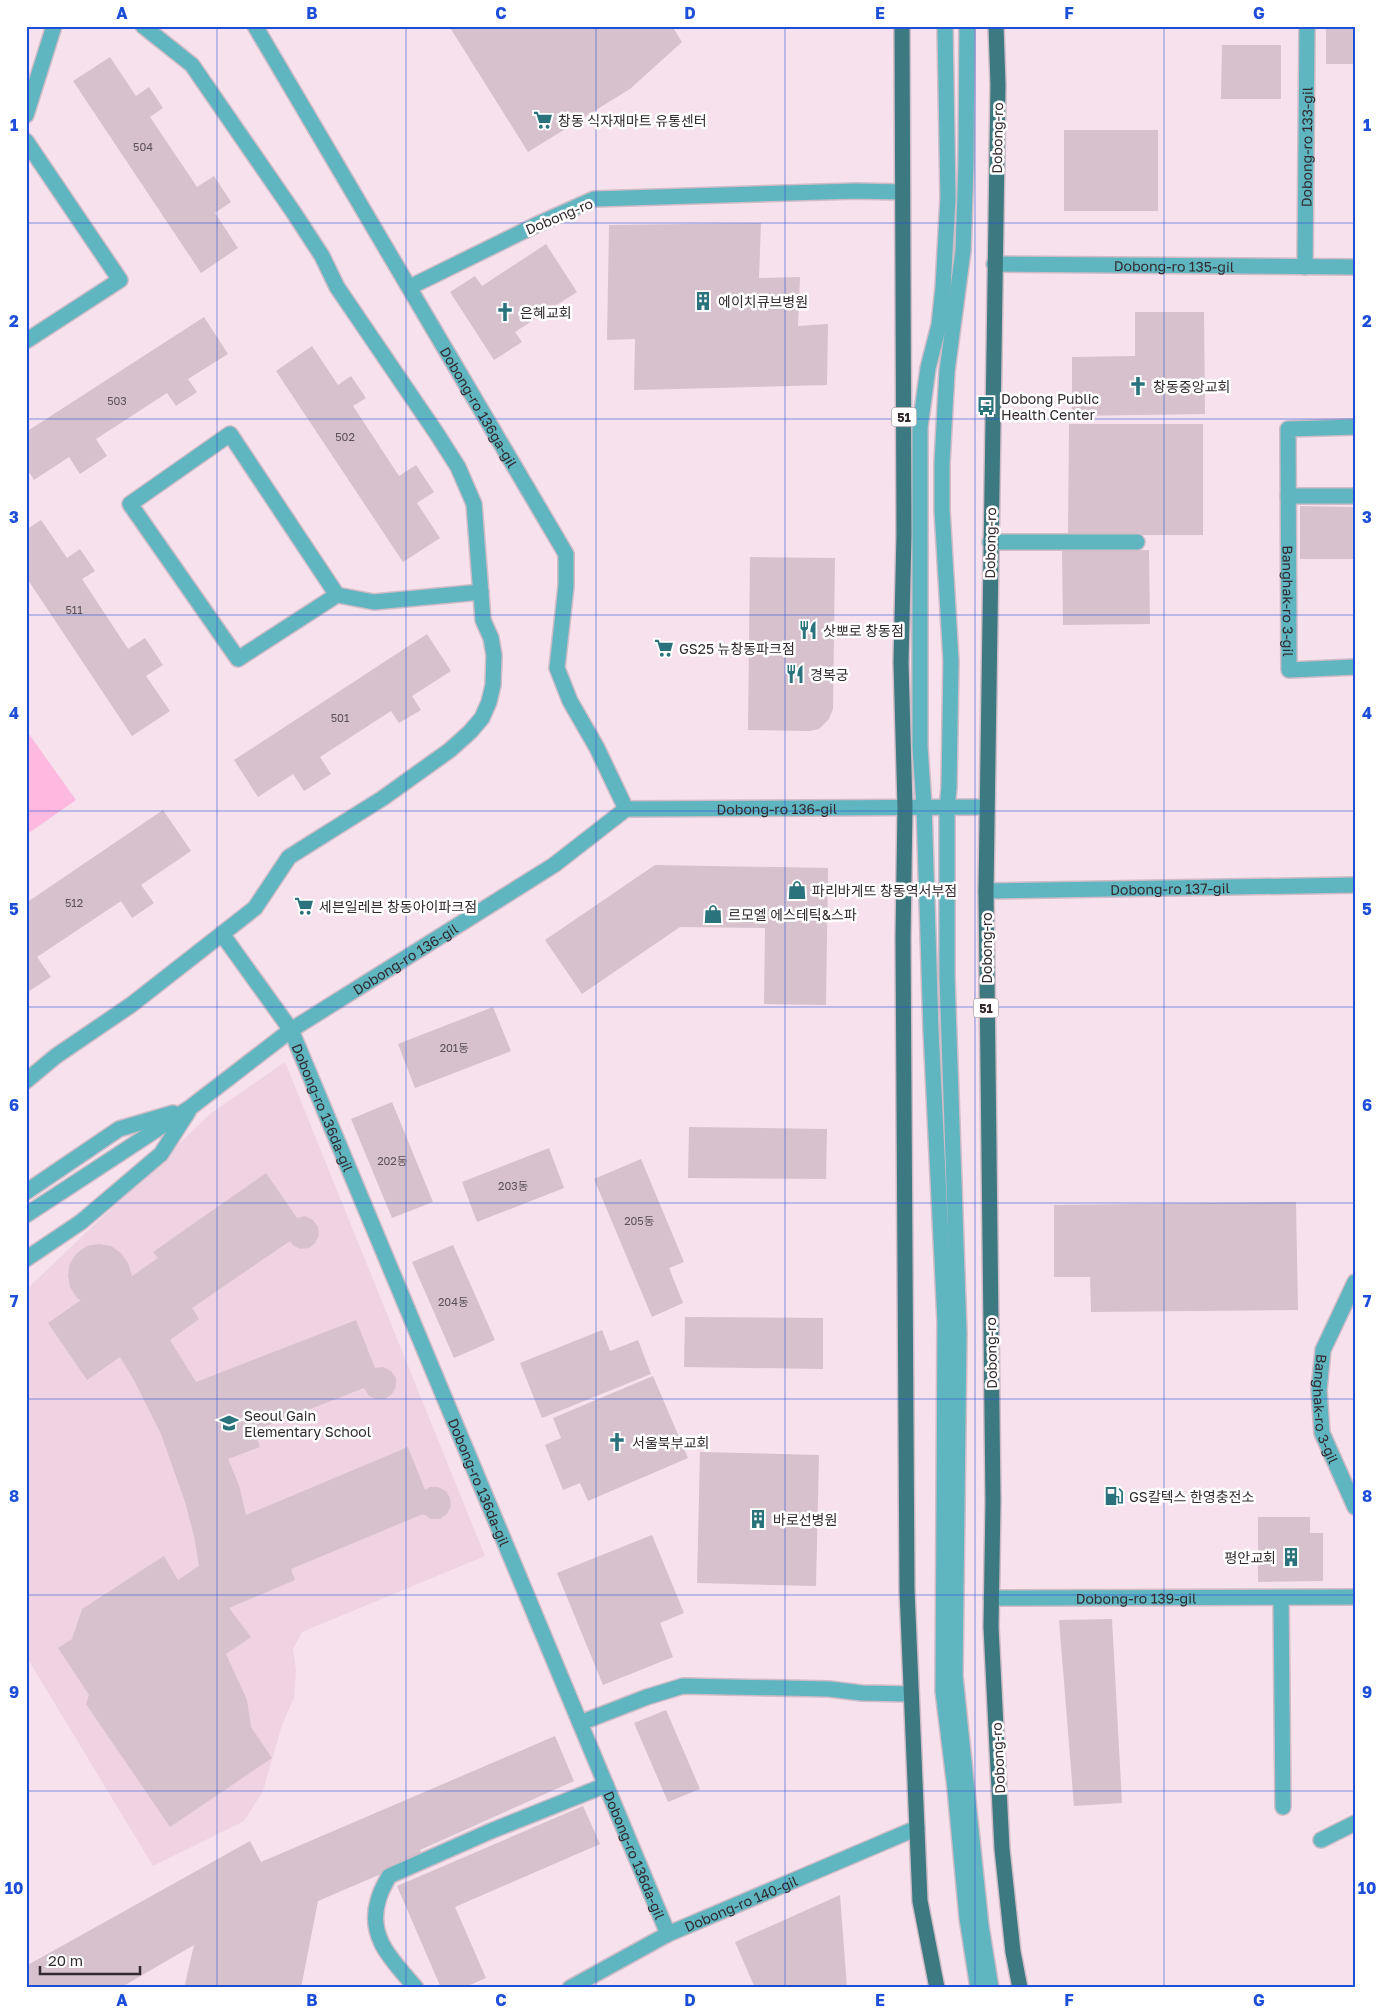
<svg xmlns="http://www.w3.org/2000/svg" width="1381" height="2014" font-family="'Golos Text','Noto Sans KR',sans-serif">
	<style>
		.built { fill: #efd3e2 }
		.green { fill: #fdb9e0 }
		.building { fill: #d6c1cc }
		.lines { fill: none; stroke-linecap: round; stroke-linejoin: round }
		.minor-casing { stroke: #cfbcc7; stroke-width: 18 }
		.major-casing { stroke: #cfbcc7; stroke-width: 18 }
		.minor { stroke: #5fb5c0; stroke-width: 15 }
		.major { stroke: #3c7981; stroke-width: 15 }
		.grid { fill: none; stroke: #1d4ed8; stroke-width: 1; stroke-opacity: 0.55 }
		.labels { text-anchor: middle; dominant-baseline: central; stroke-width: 5; stroke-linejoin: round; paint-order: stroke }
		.number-label { font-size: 11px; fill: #5b5056 }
		.shield { fill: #fff; stroke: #706a6d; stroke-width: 1 }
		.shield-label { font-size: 12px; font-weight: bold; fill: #322a2f }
		.poi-label { font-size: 14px; fill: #322a2f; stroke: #fff; text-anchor: start }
		.street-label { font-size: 14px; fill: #322a2f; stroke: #fff }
		.neatline { fill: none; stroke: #1d4ed8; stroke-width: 2 }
		.grid-label { font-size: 16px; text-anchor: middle; font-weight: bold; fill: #1d4ed8 }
	</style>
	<rect width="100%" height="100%" fill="#f6e1ed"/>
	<!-- built -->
	<path class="built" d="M285,1062L485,1556L302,1632L293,1649L296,1670L294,1698L282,1725L263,1791L244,1821L153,1866L26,1656V1290L210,1114Z"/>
	<!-- green -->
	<path class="green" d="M26,730L76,800L26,835Z"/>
	<!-- building -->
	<g class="building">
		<path d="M449,26H672L682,42L630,89L528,152Z"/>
		<rect x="1326" y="26" width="29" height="38"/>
		<path d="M1222,45H1281V99H1221Z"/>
		<path d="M110,57L136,96L149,87L163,108L150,117L197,187L214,176L231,202L215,213L238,248L201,273L73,81Z"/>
		<rect x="1064" y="130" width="94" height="81"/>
		<path d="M761,223L759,278L800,277L798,326L828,324L827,385L634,390L635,339L607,340L609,225Z"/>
		<path d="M546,244L577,292L515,332L522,342L494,360L450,292L475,276L482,286Z"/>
		<path d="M1135,312H1204L1205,414L1072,416V357L1135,356Z"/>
		<path d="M204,317L228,354L188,379L197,392L176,406L167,393L96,439L107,456L80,474L69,457L34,480L26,467V432Z"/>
		<path d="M312,346L338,385L351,376L366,398L353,406L399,476L416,465L434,492L417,503L440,538L403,562L276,371Z"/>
		<path d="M1069,424H1203V535H1068Z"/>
		<path d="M1300,506L1355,507V559H1300Z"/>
		<path d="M41,520L67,558L80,549L95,571L82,579L128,649L145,638L163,665L146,676L170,711L132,736L26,577V530Z"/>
		<path d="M1149,550L1150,624L1063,625L1062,551Z"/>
		<path d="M750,557L835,558L833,709L829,719L819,729L810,731L748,730Z"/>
		<path d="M427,634L451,671L412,696L421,710L399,723L391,711L320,757L331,774L304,791L293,774L258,797L234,760Z"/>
		<path d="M163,810L191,851L141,885L154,903L132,918L121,901L37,957L51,977L26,993V903Z"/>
		<path d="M655,865L828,868L826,1005L764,1004L765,928L680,927L582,994L545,940Z"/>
		<path d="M493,1007L511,1051L415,1088L398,1044Z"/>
		<path d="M392,1102L433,1202L392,1218L351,1119Z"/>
		<path d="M689,1127L827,1129L826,1179L688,1178Z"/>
		<path d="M549,1148L564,1188L477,1222L462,1182Z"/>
		<path d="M641,1159L684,1262L669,1268L683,1303L652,1317L594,1179Z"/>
		<path d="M266,1173L297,1218L305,1216L313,1220L318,1227L319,1235L315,1243L309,1248L300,1249L293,1245L290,1241L192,1308L199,1319L170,1340L196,1382L356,1320L375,1368L383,1367L391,1371L396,1378V1386L392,1394L385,1399H376L369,1396L364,1388L254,1431L260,1447L228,1459L239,1485L246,1515L408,1447L425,1490L430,1487H438L446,1491L450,1498L451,1506L447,1514L440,1519H431L423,1514L291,1569L295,1580L229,1608L251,1637L226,1654L247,1700L251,1727L272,1758L170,1827L86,1704L89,1695L58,1648L72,1639L82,1609L164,1556L178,1580L199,1566L194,1536L185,1502L161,1434L135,1382L120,1357L87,1380L48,1323L81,1300L77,1298L70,1287L68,1275L70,1263L77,1253L87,1246L99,1244L111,1246L121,1253L128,1263L132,1276L158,1258L153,1252Z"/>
		<path d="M1296,1202L1298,1310L1091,1312L1090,1277H1054V1205Z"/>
		<path d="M453,1245L495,1340L454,1358L412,1262Z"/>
		<path d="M685,1317L823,1318V1369L684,1367Z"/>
		<path d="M602,1330L610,1351L638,1340L651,1374L542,1418L520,1363Z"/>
		<path d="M653,1376L688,1458L588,1501L580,1483L563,1490L545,1445L561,1438L553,1418Z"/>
		<path d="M700,1452L819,1455L816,1586L697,1583Z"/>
		<path d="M1258,1517H1310V1533H1323V1581L1258,1582Z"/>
		<path d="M652,1535L684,1613L660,1623L673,1657L603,1685L557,1573Z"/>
		<path d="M1112,1619L1122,1803L1074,1806L1059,1620Z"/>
		<path d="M666,1710L700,1789L668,1802L634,1723Z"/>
		<path d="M555,1736L574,1781L420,1850L423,1856L318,1901L301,1988H184L194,1945L120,1988H26V1966L250,1841L261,1862Z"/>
		<path d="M583,1806L600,1844L455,1907L486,1978L463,1988H441L397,1886Z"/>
		<path d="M840,1895L847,1988H755L735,1942Z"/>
	</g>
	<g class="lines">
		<!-- minor casing -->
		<g class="minor-casing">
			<g id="minor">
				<path id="s1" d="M255,26L566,554V586L557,668L570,701L597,748L626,809"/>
				<path d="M945,26L948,198L943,288L939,325L928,368L920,427V747L924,806L931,1030L945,1322L943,1691L955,1788L967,1918L978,1988"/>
				<path d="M967,26L966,164L963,251L947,371L942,463V510L951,661L949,788L947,807V977L959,1333L955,1676L981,1926L991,1988"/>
				<path d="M26,115L54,26"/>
				<path d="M26,141L120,280L26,341"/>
				<path id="s2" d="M994,264L1355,267"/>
				<path id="s3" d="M1305,267L1307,26"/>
				<path d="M410,287L538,224L594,199L856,191L902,192"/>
				<path id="s4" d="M1355,427L1288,429L1289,670L1355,667"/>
				<path d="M1288,496H1355"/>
				<path d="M990,542H1137"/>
				<path d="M337,595L238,659L130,504L230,434L337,595L374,602L481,592"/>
				<path id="s5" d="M986,891L1355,885"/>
				<path id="s6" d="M222,934L291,1030L668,1934"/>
				<path d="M26,1081L56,1056L131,1005L255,908L289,857L383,798L450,750L470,732L482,718L489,702L493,685L494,655L491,638L483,620L474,504L458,467L437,434L337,287L322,256L294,213L192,65L143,26"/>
				<path d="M26,1192L119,1129L173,1113"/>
				<path id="s7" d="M26,1215L191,1107L291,1030L554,865L626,809L986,807"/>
				<path d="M26,1259L81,1222L161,1154L188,1112"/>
				<path id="s8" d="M1355,1282L1323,1350L1319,1390L1322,1433L1355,1507"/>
				<path id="s9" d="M991,1598L1355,1597"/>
				<path d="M1281,1598L1283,1807"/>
				<path d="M580,1723L647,1697L683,1686L829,1689L862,1693L911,1694"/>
				<path d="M1321,1840L1355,1823"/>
				<path d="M416,1988C394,1962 367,1938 378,1901C380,1892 385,1884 389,1876L491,1831L606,1785"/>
				<path id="s10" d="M570,1988L668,1934L917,1828"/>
			</g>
		</g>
		<!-- major casing -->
		<g class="major-casing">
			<g id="major">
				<path d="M902,26L904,535L901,662L905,807L903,938L907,1590L920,1901L937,1988"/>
				<path d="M996,26L998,85L986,891L993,1501L991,1627L1002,1849L1013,1952L1020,1988"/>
			</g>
		</g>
		<!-- minor -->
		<use href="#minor" class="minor"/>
		<!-- major -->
		<use href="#major" class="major"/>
	</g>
	<!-- grid -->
	<path class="grid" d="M217,26V1988M406,26V1988M596,26V1988M785,26V1988M975,26V1988M1164,26V1988M26,223H1355M26,419H1355M26,615H1355M26,811H1355M26,1007H1355M26,1203H1355M26,1399H1355M26,1595H1355M26,1791H1355"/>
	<!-- icons -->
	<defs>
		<g id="supermarket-bare" transform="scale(1.5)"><path d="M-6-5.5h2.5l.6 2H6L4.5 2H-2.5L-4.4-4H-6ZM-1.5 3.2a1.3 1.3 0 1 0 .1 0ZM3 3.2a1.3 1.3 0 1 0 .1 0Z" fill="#2a737c" stroke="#fff" stroke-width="2.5" paint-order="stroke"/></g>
		<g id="building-bare" transform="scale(1.5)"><path d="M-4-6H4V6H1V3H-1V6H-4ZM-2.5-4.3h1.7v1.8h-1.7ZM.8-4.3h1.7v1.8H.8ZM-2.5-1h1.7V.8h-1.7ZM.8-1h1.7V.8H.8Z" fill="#2a737c" stroke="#fff" stroke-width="2.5" paint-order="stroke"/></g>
		<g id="church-bare" transform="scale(1.5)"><path d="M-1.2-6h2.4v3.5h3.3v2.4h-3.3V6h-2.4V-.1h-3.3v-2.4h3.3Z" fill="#2a737c" stroke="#fff" stroke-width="2.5" paint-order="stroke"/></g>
		<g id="bus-bare" transform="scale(1.5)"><path d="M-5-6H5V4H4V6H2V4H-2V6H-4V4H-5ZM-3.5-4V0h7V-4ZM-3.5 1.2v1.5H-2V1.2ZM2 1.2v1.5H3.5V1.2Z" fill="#2a737c" stroke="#fff" stroke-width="2.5" paint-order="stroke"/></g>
		<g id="restaurant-bare" transform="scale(1.5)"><path d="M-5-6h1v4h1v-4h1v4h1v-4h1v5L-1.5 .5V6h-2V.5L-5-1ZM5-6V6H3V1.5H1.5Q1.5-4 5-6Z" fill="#2a737c" stroke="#fff" stroke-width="2.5" paint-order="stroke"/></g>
		<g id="shop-bare" transform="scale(1.5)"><path d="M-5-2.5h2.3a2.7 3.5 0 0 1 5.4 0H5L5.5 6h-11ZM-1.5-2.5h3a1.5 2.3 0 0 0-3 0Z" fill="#2a737c" stroke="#fff" stroke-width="2.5" paint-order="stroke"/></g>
		<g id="school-bare" transform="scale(1.5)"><path d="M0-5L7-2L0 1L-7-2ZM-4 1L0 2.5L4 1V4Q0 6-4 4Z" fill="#2a737c" stroke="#fff" stroke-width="2.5" paint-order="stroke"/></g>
		<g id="fuel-bare" transform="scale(1.5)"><path d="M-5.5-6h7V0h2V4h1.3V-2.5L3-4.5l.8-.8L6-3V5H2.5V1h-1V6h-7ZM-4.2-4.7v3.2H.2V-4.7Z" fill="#2a737c" stroke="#fff" stroke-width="2.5" paint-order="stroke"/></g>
	</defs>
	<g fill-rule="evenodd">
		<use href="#supermarket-bare" x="543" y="120"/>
		<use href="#building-bare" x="703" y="301"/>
		<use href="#church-bare" x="505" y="312"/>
		<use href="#church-bare" x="1138" y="386"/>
		<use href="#bus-bare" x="986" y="406"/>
		<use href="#restaurant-bare" x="808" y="630"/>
		<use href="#supermarket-bare" x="664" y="648"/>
		<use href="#restaurant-bare" x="795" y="674"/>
		<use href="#shop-bare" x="797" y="890"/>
		<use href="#supermarket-bare" x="304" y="906"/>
		<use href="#shop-bare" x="713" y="914"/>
		<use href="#school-bare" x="229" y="1423"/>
		<use href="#church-bare" x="617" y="1442"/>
		<use href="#fuel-bare" x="1114" y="1496"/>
		<use href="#building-bare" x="758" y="1519"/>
		<use href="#building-bare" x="1291" y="1557"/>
	</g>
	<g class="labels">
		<!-- number labels -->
		<g class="number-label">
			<text x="143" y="146">504</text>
			<text x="117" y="400">503</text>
			<text x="345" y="436">502</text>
			<text x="74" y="609">511</text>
			<text x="340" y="717">501</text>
			<text x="74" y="902">512</text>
			<text x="454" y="1047">201동</text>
			<text x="392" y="1160">202동</text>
			<text x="513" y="1185">203동</text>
			<text x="639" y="1220">205동</text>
			<text x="453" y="1301">204동</text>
		</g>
		<!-- shield labels -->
		<g class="shield">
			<rect x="891.5" y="407.5" width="25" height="19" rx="4"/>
			<rect x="973.5" y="998.5" width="25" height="19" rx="4"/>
		</g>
		<g class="shield-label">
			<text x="904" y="417">51</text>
			<text x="986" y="1008">51</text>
		</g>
		<!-- poi labels -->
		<g class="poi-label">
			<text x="558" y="120">창동 식자재마트 유통센터</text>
			<text x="718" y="301">에이치큐브병원</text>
			<text x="520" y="312">은혜교회</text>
			<text x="1153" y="386">창동중앙교회</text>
			<text x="1001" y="398">Dobong Public<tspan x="1001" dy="16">Health Center</tspan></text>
			<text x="823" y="630">삿뽀로 창동점</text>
			<text x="679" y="648">GS25 뉴창동파크점</text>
			<text x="810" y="674">경복궁</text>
			<text x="812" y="890">파리바게뜨 창동역서부점</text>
			<text x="319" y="906">세븐일레븐 창동아이파크점</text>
			<text x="728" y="914">르모엘 에스테틱&amp;스파</text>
			<text x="244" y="1415">Seoul Gain<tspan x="244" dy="16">Elementary School</tspan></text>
			<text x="632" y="1442">서울북부교회</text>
			<text x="1129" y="1496">GS칼텍스 한영충전소</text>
			<text x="773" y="1519">바로선병원</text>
			<text x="1276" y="1557" text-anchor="end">평안교회</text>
		</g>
		<!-- street labels -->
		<g class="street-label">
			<text transform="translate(997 138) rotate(-89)">Dobong-ro</text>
			<text stroke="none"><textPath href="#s3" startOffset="120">Dobong-ro 133-gil</textPath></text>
			<text transform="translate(559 216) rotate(-23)">Dobong-ro</text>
			<text stroke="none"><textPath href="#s2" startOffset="180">Dobong-ro 135-gil</textPath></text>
			<text stroke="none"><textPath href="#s1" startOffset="442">Dobong-ro 136ga-gil</textPath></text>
			<text transform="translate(990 543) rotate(-89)">Dobong-ro</text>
			<text stroke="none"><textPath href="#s4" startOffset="239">Banghak-ro 3-gil</textPath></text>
			<text stroke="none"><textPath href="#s7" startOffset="876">Dobong-ro 136-gil</textPath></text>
			<text stroke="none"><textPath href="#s5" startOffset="184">Dobong-ro 137-gil</textPath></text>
			<text transform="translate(986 948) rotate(-90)">Dobong-ro</text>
			<text stroke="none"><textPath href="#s7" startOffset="458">Dobong-ro 136-gil</textPath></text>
			<text stroke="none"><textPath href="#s6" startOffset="202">Dobong-ro 136da-gil</textPath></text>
			<text transform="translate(991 1353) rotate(-91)">Dobong-ro</text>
			<text stroke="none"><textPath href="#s8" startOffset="135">Banghak-ro 3-gil</textPath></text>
			<text stroke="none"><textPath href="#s6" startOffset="608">Dobong-ro 136da-gil</textPath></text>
			<text stroke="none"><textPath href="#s9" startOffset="145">Dobong-ro 139-gil</textPath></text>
			<text transform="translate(998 1758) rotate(-93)">Dobong-ro</text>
			<text stroke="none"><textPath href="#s6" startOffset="1012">Dobong-ro 136da-gil</textPath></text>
			<text stroke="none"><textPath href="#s10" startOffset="191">Dobong-ro 140-gil</textPath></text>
		</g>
	</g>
	<!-- border -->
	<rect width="1381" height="2014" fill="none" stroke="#ffffff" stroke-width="55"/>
	<!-- scale -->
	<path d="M40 1966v8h100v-8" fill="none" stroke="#322a2f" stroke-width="2.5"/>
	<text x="48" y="1966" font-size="15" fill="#322a2f" stroke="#ffffff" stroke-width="4" paint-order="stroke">20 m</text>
	<rect x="28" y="28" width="1326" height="1958" class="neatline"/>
	<g class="grid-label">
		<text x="122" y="19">A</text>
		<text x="312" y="19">B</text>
		<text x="501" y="19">C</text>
		<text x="690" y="19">D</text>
		<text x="880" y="19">E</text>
		<text x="1069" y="19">F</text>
		<text x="1259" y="19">G</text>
		<text x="14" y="131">1</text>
		<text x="1367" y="131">1</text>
		<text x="14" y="327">2</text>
		<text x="1367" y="327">2</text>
		<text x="14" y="523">3</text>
		<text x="1367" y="523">3</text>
		<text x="14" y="719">4</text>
		<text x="1367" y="719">4</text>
		<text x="14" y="915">5</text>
		<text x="1367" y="915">5</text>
		<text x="14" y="1111">6</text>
		<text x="1367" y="1111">6</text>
		<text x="14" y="1307">7</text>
		<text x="1367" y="1307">7</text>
		<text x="14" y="1502">8</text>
		<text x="1367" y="1502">8</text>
		<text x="14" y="1698">9</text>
		<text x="1367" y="1698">9</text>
		<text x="14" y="1894">10</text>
		<text x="1367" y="1894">10</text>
		<text x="122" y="2006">A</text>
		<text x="312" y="2006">B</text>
		<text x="501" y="2006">C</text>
		<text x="690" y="2006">D</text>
		<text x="880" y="2006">E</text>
		<text x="1069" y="2006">F</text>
		<text x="1259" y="2006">G</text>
	</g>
</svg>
